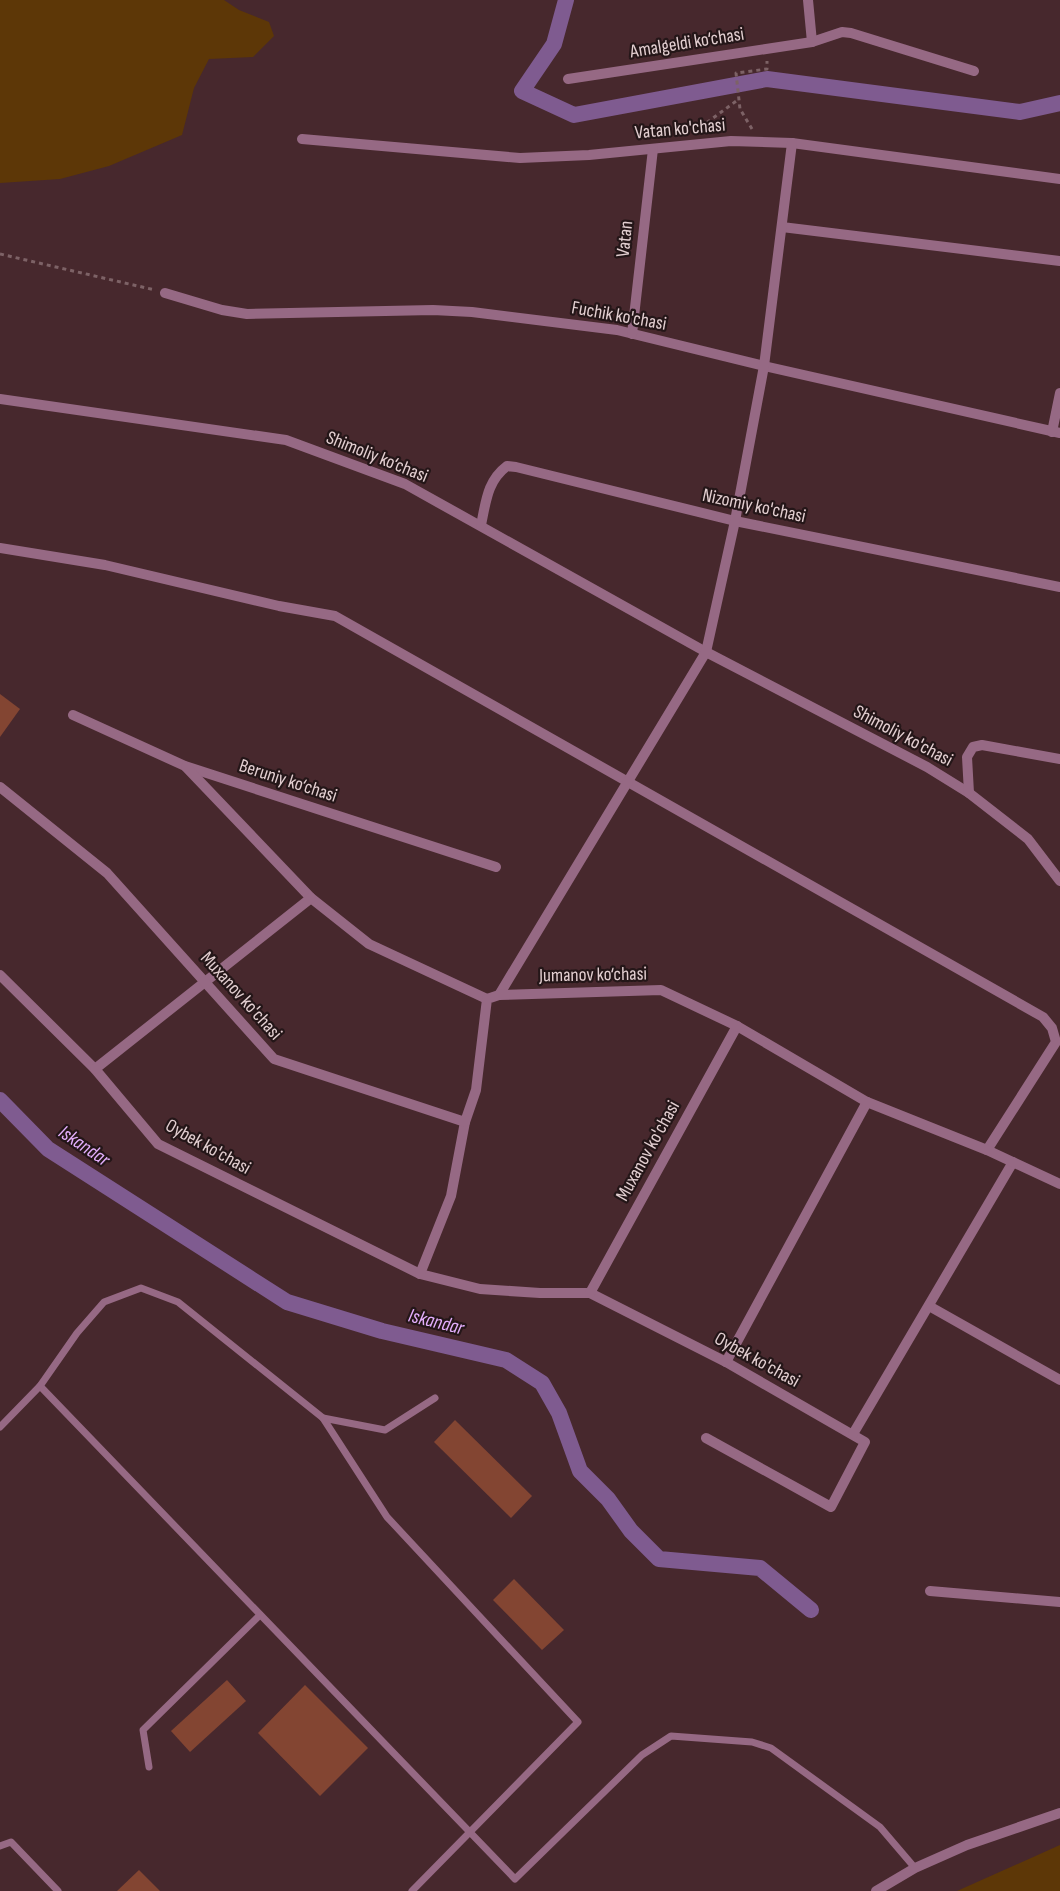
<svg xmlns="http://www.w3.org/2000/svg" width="1060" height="1891" font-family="'Sofia Sans Condensed',sans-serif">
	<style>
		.green { fill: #5d3707 }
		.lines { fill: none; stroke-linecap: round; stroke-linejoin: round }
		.canal { stroke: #7f5b90; stroke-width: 16 }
		.building { fill: #834532 }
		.path { stroke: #7d6266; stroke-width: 3; stroke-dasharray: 4 4; stroke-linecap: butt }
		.service { stroke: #966984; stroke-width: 7 }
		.minor { stroke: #966984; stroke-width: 10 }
		.tertiary { stroke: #966984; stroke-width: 10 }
		.labels { text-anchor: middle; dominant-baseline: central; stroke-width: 4.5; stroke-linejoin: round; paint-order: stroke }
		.street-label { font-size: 19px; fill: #e3cfd1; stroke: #241618 }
		.water-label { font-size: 20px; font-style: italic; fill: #e3aefc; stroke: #241618 }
	</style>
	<rect width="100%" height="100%" fill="#47282d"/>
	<!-- green -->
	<g class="green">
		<path d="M0,0H224L239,10L269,22L274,36L253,57L209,59L194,88L182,135L109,166L60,179L0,183Z"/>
		<path d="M1060,1845V1891H957Z"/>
	</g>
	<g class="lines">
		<!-- canal -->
		<g class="canal">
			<path d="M566,0L554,44L522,91L574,115L767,79L1020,112L1060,103"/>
			<path d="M0,1100L48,1149L287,1302L382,1331L506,1360L542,1383L559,1413L580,1471L608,1499L631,1531L659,1559L760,1568L811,1610"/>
		</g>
	</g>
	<!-- building -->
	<g class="building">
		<path d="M0,694L20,709L0,737Z"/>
		<path d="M455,1420L532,1496L511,1518L434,1442Z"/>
		<path d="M514,1579L564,1630L542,1650L493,1600Z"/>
		<path d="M227,1680L246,1701L190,1752L171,1731Z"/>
		<path d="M305,1685L368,1748L320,1796L258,1733Z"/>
		<path d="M139,1870L160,1891H117Z"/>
	</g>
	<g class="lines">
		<!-- path -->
		<g class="path">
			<path d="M752,129L740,109L736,73L767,69V61"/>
			<path d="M694,132L739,99"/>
			<path d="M0,254L155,290"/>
		</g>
		<!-- service -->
		<g class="service">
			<path d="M40,1386L515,1879L642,1755L671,1736L752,1742L771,1748L880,1827L915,1868"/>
			<path d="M323,1418L385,1430L435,1398"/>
			<path d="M0,1427L40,1386L77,1333L104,1302L141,1288L178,1302L323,1418L387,1517L578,1722L412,1891"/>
			<path d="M149,1767L143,1730L260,1615"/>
			<path d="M0,1846L11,1842L58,1891"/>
		</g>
		<!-- minor -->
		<g class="minor">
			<path d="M808,0L812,42"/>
			<path d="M568,79L812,42L842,32L851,33L974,71"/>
			<path d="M302,139L520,158L589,155L731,141L792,143L1060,179"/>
			<path d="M782,227L1060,261"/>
			<path d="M165,293L222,310L247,314L433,310L472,312L617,330L764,366L1060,433"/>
			<path d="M632,334L653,149"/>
			<path d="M0,399L286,440L405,484L706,652L927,767L969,793L1028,839L1060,881"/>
			<path d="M1052,432L1060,393"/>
			<path d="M481,525C486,502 487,481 507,466L516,467L735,521L1060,587"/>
			<path d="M0,548L105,565L279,606L335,616L1043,1017L1052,1028L1056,1042L987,1150"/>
			<path d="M73,715L185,766L496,867"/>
			<path d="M186,767L311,898L369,944L487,999"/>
			<path d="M969,793L967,757L973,747L982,745L1060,759"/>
			<path d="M0,975L95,1069L158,1144L420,1274L480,1289L540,1293H590L726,1362L865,1442L831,1507L706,1438"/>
			<path d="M499,995L706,652L735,521L764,366L792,143"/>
			<path d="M95,1069L311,898"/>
			<path d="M420,1274L451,1196L465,1122"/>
			<path d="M590,1293L737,1026"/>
			<path d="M929,1306L1060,1380"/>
			<path d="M726,1362L867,1102"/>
			<path d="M853,1434L1013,1162"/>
			<path d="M930,1591L1060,1602"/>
			<path d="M876,1891L915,1868L967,1845L1060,1813"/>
		</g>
		<!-- tertiary -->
		<path class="tertiary" d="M0,787L107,873L274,1059L465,1122L476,1090L487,999L499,995L661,990L737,1026L867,1102L987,1150L1060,1184"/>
	</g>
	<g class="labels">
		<!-- street labels -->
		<g class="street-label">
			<text transform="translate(687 43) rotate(-9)">Amalgeldi ko‘chasi</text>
			<text transform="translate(680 129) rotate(-5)">Vatan ko'chasi</text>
			<text transform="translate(625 239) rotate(-84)">Vatan</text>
			<text transform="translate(619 316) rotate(10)">Fuchik ko'chasi</text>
			<text transform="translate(377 457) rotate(22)">Shimoliy ko‘chasi</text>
			<text transform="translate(754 506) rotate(12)">Nizomiy ko'chasi</text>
			<text transform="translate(903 736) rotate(28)">Shimoliy ko'chasi</text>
			<text transform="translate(288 781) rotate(18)">Beruniy ko‘chasi</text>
			<text transform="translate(593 975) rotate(-1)">Jumanov ko‘chasi</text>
			<text transform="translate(241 996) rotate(48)">Muxanov ko'chasi</text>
			<text transform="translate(208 1147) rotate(29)">Oybek ko'chasi</text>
			<text transform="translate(648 1151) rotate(-61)">Muxanov ko'chasi</text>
			<text transform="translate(757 1360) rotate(29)">Oybek ko'chasi</text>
		</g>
		<!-- water labels -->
		<g class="water-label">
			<text transform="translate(84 1146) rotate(34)">Iskandar</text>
			<text transform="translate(436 1322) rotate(14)">Iskandar</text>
		</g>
	</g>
</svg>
